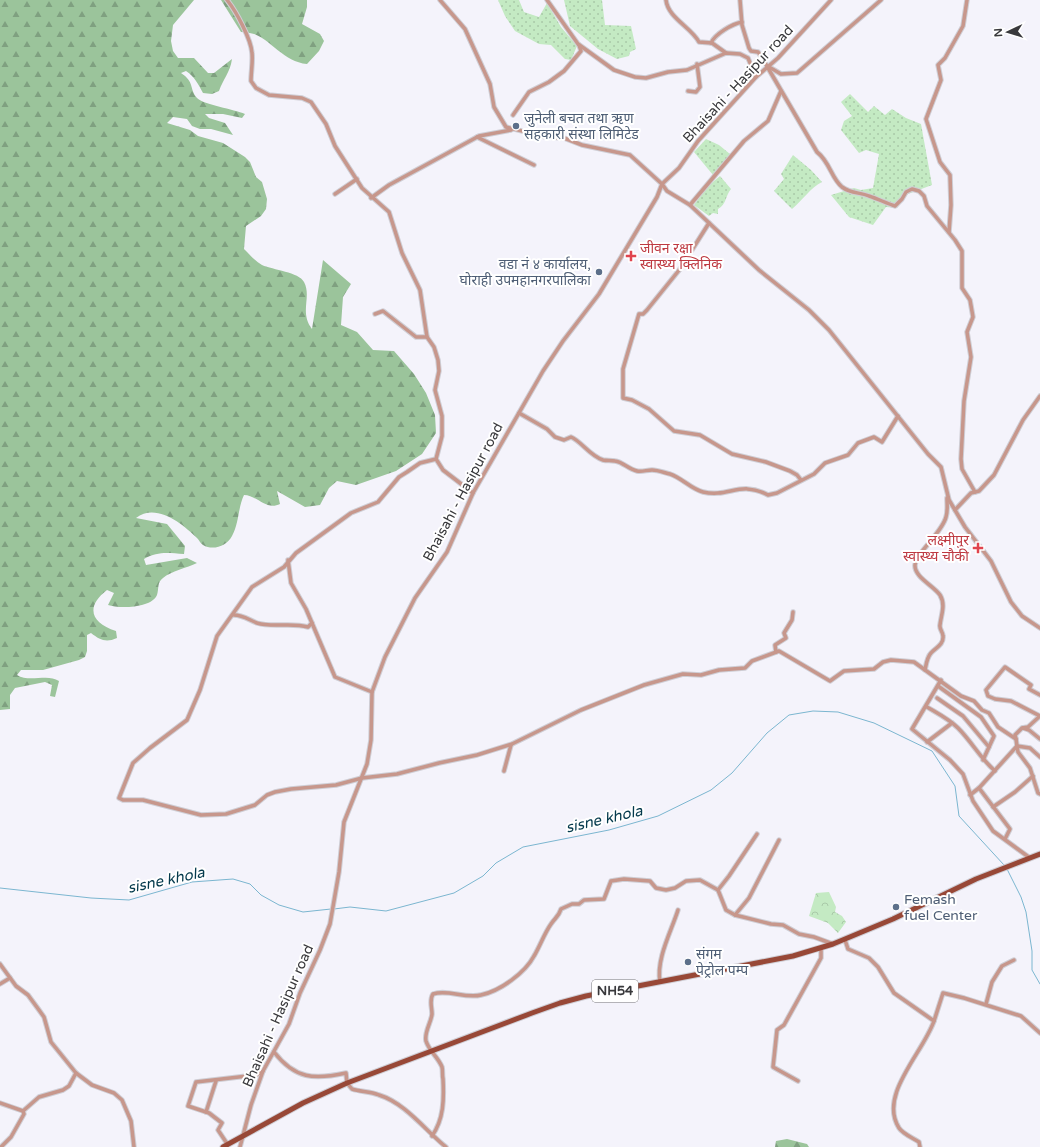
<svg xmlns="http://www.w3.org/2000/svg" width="1040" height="1147" font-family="'Varela Round','Noto Sans Devanagari',sans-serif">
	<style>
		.grass { fill: url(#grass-dots) }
		.forest { fill: url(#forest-firs) }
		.park { fill: url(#park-crowns) }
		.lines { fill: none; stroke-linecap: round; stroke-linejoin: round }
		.stream { stroke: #7bb6d0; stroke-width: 1 }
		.street-casing { stroke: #cfced5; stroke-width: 5.5 }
		.primary-casing { stroke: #cfced5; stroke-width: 7 }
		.street { stroke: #c7978c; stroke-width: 3.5 }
		.primary { stroke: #984837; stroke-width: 5 }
		.service-dot { fill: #5c6f8a; stroke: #fff; stroke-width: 1.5 }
		.health-dot { fill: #e0444e; stroke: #fff; stroke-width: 1.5 }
		.labels { text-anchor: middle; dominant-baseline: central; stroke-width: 4; stroke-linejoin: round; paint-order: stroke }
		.shield { fill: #fff; stroke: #747476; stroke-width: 1 }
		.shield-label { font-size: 13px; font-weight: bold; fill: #39393c }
		.street-label { font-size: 14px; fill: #39393c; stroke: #fff }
		.service-label { font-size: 14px; fill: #4e5e75; stroke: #fff; text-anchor: start }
		.health-label { font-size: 14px; fill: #be3a42; stroke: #fff; text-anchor: start }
		.water-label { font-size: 15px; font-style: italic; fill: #053a4d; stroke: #fff }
	</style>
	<defs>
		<pattern id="grass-dots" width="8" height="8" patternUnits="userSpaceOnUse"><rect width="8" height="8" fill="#c4eac3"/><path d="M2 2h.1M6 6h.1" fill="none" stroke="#a9c9a8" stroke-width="1.8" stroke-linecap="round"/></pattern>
		<pattern id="forest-firs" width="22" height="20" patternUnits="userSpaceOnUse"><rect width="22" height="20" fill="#9bc49b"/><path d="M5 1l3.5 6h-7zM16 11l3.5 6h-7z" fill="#7fa080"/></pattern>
		<pattern id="park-crowns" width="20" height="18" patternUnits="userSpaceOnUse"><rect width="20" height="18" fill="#c4eac3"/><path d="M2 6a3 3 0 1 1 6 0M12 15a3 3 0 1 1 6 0" fill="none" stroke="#a9c9a8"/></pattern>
	</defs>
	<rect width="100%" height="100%" fill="#f4f3fb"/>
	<!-- grass -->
	<g class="grass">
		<path d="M498,0H519L524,12L539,17L547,3L561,27L577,46L571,60L565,59L551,45L539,44L515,31L505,16Z"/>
		<path d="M564,0H602L605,25L631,26L636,49L630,52L629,56L617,59L598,49L570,26Z"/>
		<path d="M850,94L868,112L874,106L885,115L892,109L906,118L921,124L932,185L908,194L897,208L886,207L873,225L849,217L831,195L854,188L861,190L873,188L879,154L866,150L859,153L841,130L844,121L852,116L841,102Z"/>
		<path d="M706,139L719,145L730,154L713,175L694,152Z"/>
		<path d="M793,155L811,170L822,182C810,188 803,200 792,209L774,191L784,179L781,174Z"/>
		<path d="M720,176L731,189C725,196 727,204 718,209V214L713,213L709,216L694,205L707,187Z"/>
	</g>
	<!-- forest -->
	<g class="forest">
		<path d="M0,0H194L173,25L171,41L173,51L178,58H194L208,73H214L232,59C230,73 223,79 219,91L212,94L203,93C198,84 195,77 186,71L181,73C195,82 189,89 197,98C204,105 234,109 245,114L242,118L223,114H205L209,118L225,123L233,135L211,129H200L192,126L187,119L173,117L167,123L190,130L198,136L223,143L245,157L250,162L256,177L262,182L267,199L266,209L261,216L246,226L244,249C249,254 255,261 262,265C273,270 299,272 304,282C312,297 299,312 312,329L323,260L351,284L343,297L341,325L357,332L373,350L394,351L414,374L426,393L435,415L436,433L422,454L396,471L356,485L337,481L329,488L320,505L305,507L277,491L280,504C266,511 257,495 244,495C238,507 239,524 232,536C227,546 213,551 203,545C201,544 199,540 197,538C183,524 156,502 136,518L167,524L185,546L184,554C168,553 158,551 144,559L146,565L187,558L197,563C187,568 171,571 163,578C157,582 159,589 157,595C152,608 119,609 108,605L114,593L107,590C85,607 91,623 116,631L117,638C106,643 100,640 91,633L87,635V651L85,657L79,660L43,670H21L17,675C30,683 47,673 59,681L55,697L50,696L52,685L45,682L15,688L10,695V709L0,710Z"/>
		<path d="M221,0H307V7L302,24L320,34L324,41L319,51L307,64C284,62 270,39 254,34C250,33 245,32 241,32Z"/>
		<path d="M787,1139L807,1144L809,1147H775L776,1141Z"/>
	</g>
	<!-- park -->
	<path class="park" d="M829,892L836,907L835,912L842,916L846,922L838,933L828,923L809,916L816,893Z"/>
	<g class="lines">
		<!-- stream -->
		<g class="stream">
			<path d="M1007,869L1021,897L1026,912L1032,951V970L1040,984"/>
			<path d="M0,888L91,898L129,900L192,882L233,879L250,884L261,895L279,905L303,912L331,909"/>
			<path d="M334,909L350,907L386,911L454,893L483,876L496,863L523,847L609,830L658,816L711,790L732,773L767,733L789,715L813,711L838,712L874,723L932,751L955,786L959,816L1004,865"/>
		</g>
		<!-- street casing -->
		<g class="street-casing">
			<g id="street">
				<path d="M227,0C236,11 251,39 252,53C253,62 251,72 251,81L256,88L269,95L302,98L311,102L326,124L335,146L362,188L389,212L402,253L420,290L427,337L434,347L438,360L439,371L435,390L442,416V436L436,459L420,463L407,472L399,477L378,502L351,513L296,553L284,567L252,587L217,636L200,690L187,720L150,748L133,763L119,798L123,800H143L201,815L226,814L255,805L267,795L275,792L291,789L336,785L362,778L397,774L439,763L477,755L512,744L581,710L644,685L683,674L701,675L719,670L745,668L752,661L779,651L830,681L844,671L874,669L883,662L891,660L914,662L961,696L974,701L982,710L989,713L998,727L1016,739L1017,746L1030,748L1040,757"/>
				<path d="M440,0L465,29L490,84L494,107L506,127L546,137L564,138L582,145L630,155L662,184L667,191L690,205L759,270L809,310L829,330L928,454L941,467L949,500L965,527L991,561L1011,602L1022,616L1040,628"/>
				<path d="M547,0L578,44L614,70L635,77L646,78L668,72L687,70L726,53L740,54L748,58L756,77"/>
				<path d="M666,0C668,18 691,27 699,42L712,43L726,53"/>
				<path d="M740,0L742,25L749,48L751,51L758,52L761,56L817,152C830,162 831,178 842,187C851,194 860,192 869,196C878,199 886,203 895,206L902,199L906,192L912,189L919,191L924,196L927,206L955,240L962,251V288L970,300L973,317L967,332L971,357L964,401L961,459L962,469L975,492"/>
				<path d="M711,43C715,34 732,24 742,22"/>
				<path d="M769,67L781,74L797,73L881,0"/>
				<path d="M688,91L696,92L700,87L697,64"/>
				<path d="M513,115L529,92L549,82L564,71L581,51L579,45"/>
				<path d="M477,137L534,165"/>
				<path d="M335,194L357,179"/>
				<path d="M371,198L389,185L479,136L511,130"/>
				<path d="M690,205L744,141L768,121L781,91"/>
				<path d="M709,223L680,269L647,310L643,314H639L623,369V398L632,400L649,409L674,431L700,435L732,454L766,462L790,471L797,475L801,480"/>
				<path d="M949,232L951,205L950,175L940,162L926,119L941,80L938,65L945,58L963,26L967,0"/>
				<path d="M375,314L383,311L416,337H427"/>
				<path d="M519,413L547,429L555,437L564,440L571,437C581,441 590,456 603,460C607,461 611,460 615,461C623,462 628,469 637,471C642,472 647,470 652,470C658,470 665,473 670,474C682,478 691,489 703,492C729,498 740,480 768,495L777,493L814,474L825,463L848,455L858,443L874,437L882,442L898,416"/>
				<path d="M436,459L443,470L473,493"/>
				<path d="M955,510L971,493L979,491L994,475L1023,420L1040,396"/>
				<path d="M288,560L291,583L306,609L335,677L372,692"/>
				<path d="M234,615C243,615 249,620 257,623C273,628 291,622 308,627L312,623"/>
				<path d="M776,652L775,645L786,638L784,633L792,620L793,612"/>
				<path d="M925,670C926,665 927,657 931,653C935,648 944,645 943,636C943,632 939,629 940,625C941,615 946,605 940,595C934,586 914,577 915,565C916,553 942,533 946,517C948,511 947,504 947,498"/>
				<path d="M941,680L912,729L950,760L963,774L973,801L993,831L1030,858"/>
				<path d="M938,686L981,717L994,736L989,747"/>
				<path d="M937,698L963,716L989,747L983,760"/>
				<path d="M927,707C937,713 949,719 958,728C972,742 980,758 995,771"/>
				<path d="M1040,716L1011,701L995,699L988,696L986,690L1005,667L1031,685L1029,689L1040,695"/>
				<path d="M1023,728L1029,730L1040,739"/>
				<path d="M1016,739L1015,735L1022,728L1028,727L1040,716"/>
				<path d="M927,742L952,723"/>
				<path d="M1017,746L1018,752L1030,768L1038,793L1040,794"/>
				<path d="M504,771L511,745"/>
				<path d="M979,788L1010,829L1005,839"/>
				<path d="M970,795L979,788L1017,746"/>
				<path d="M993,807L1015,792L1033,776"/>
				<path d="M718,890L729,876L757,834"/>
				<path d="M735,915L749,898L779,840"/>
				<path d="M845,940L848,949L869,958L878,967L894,993L934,1021C923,1053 878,1095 899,1128C903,1134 913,1138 919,1142L920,1147"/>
				<path d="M0,964L16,986L28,995L39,1010L44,1017L51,1042L76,1073L92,1085L114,1093L122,1100L131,1121L134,1147"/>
				<path d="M660,982C656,959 671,932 678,910"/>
				<path d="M0,984L10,978"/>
				<path d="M986,1004L992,982L1002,966L1014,960"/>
				<path d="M934,1021L943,993L964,998L1021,1016L1040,1033"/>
				<path d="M274,1052C295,1079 314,1080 346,1073L347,1083L352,1089C361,1092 370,1091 379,1095C405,1103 425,1130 446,1147"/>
				<path d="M798,1081L773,1067L777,1030L784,1025L821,958V948"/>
				<path d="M0,1103L23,1111L24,1114L11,1137L1,1147"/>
				<path d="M23,1111L39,1097L63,1090L69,1086L76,1073"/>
				<path d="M206,1112L216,1081"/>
				<path d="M432,1136C444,1119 444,1099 443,1079C442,1075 443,1071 442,1067C438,1057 429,1051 426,1041C424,1032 431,1023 432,1014C432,1007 429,1000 433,994C448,989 465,999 481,995C500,991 525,973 534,956C540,946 544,934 551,924C555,918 559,916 561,909L572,904H579L584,900L604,899L611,881L624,879L650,881L656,888L666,890L675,888L686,881L700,880L718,890L726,910L735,915L771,924L783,925L799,934L814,937L833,944"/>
				<path d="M228,1145L218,1130L222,1123L209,1113L188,1106L196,1082L256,1075L263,1071"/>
				<path d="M240,1147L251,1105L263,1071L289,1024L300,993L320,950L330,924L339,872L344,822L367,764L371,740L372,692L385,657L415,598L447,552L473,493L543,371L563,341L599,294L657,197L662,184L679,168L698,141L756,77L778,58L831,0"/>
			</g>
		</g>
		<!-- primary casing -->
		<g class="primary-casing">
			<path id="primary" d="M223,1147L303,1103L347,1083L532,1013L560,1003L586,996L793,956L833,944L893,919L976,879L1040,854"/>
		</g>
		<!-- street -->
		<use href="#street" class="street"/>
		<!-- primary -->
		<use href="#primary" class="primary"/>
	</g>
	<!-- markers -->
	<g class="service-dot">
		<circle cx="516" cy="126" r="4"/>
		<circle cx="599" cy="272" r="4"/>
		<circle cx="896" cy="907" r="4"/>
		<circle cx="688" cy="962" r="4"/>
	</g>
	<g class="health-dot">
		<path d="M629 250h4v4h4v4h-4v4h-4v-4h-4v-4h4z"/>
		<path d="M976 542h4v4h4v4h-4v4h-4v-4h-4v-4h4z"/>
	</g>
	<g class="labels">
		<!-- shield labels -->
		<rect class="shield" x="592" y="980" width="46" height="22" rx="3"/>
		<g class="shield-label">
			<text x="615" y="991">NH54</text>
		</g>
		<!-- street labels -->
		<g class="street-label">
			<text transform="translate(738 84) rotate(-47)">Bhaisahi - Hasipur road</text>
			<text transform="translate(463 492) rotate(-62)">Bhaisahi - Hasipur road</text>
			<text transform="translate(278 1016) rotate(-66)">Bhaisahi - Hasipur road</text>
		</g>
		<!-- service labels -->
		<g class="service-label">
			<text x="524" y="118">जुनेली बचत तथा ऋण<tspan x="524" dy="16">सहकारी संस्था लिमिटेड</tspan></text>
			<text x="591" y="264" text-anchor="end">वडा नं ४ कार्यालय,<tspan x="591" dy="16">घोराही उपमहानगरपालिका</tspan></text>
			<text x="904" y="899">Femash<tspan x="904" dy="16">fuel Center</tspan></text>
			<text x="696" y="954">संगम<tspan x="696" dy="16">पेट्रोल पम्प</tspan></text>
		</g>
		<!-- health labels -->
		<g class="health-label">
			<text x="640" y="248">जीवन रक्षा<tspan x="640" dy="16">स्वास्थ्य क्लिनिक</tspan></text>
			<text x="969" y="540" text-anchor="end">लक्ष्मीपुर<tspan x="969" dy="16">स्वास्थ्य चौकी</tspan></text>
		</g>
		<!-- water labels -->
		<g class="water-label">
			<text transform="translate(604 819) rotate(-13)">sisne khola</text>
			<text transform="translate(166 880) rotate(-12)">sisne khola</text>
		</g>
	</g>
	<!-- north arrow -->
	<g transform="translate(1008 32) rotate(266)" stroke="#ffffff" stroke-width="3" paint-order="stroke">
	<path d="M0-3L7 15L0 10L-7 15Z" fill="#39393c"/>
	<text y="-6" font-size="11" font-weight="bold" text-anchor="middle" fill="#39393c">N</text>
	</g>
</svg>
